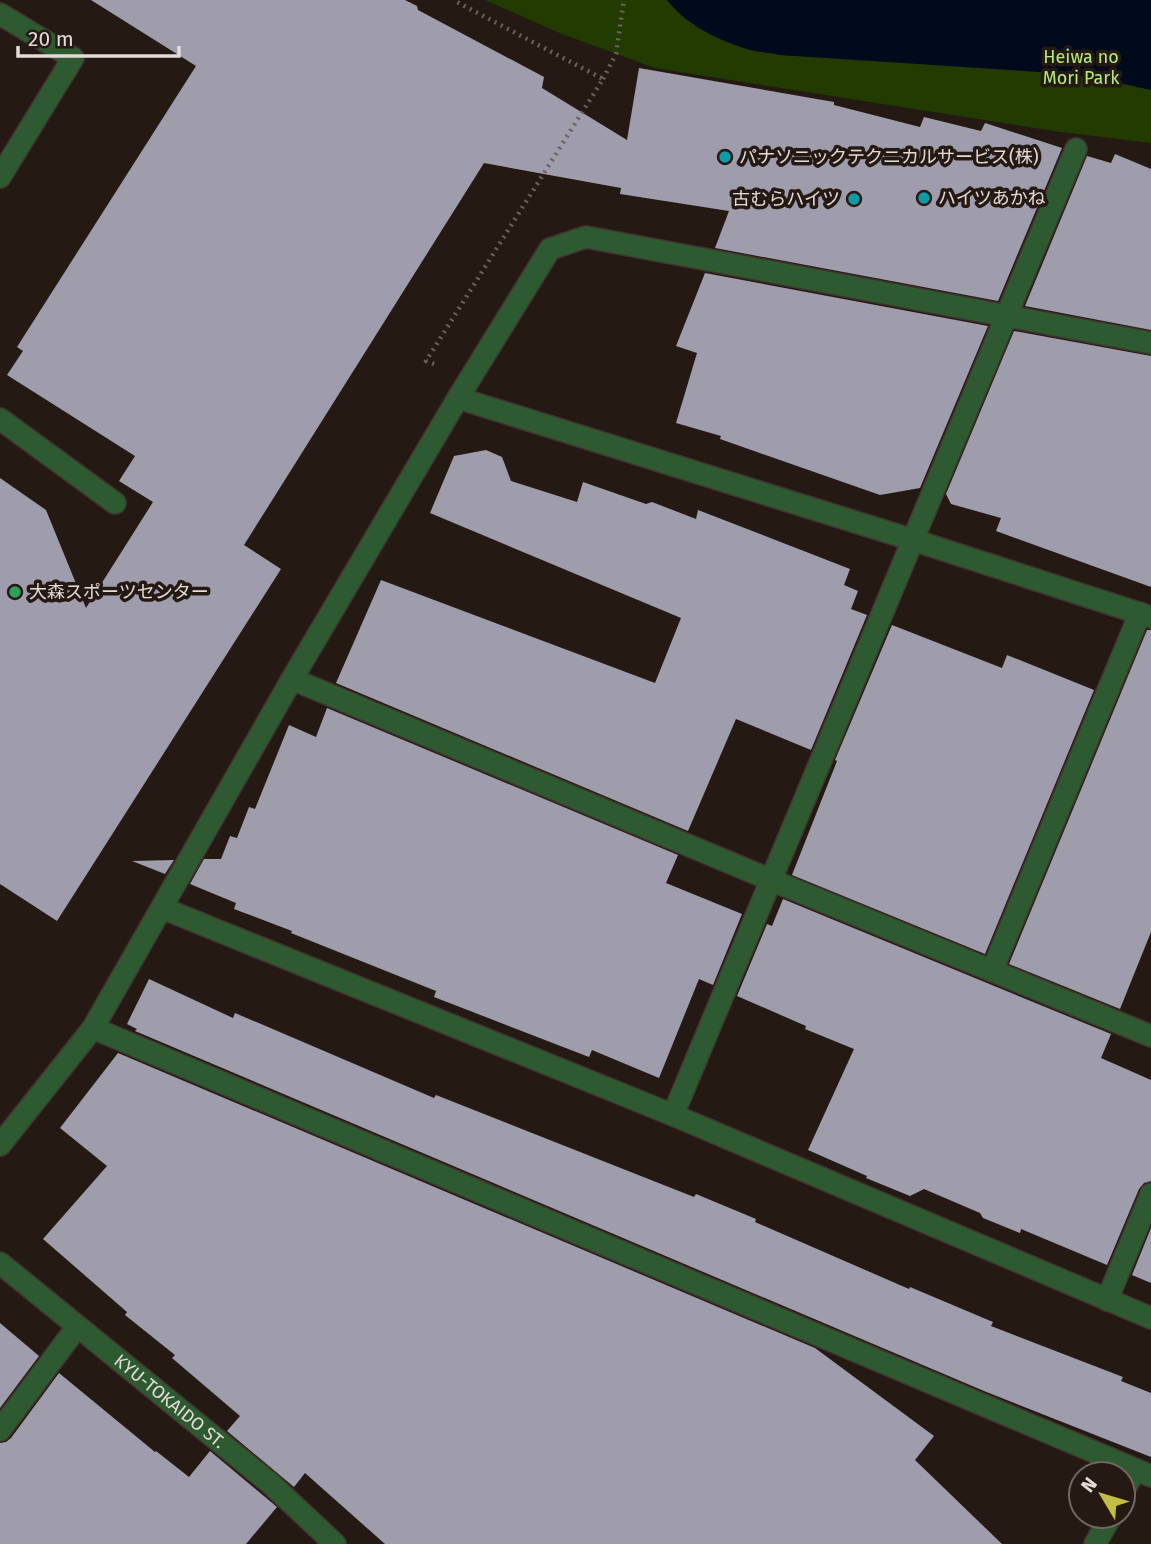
<svg xmlns="http://www.w3.org/2000/svg" width="1151" height="1544" font-family="'Fira Sans','Noto Sans JP',sans-serif">
	<style>
		.green { fill: #223b00 }
		.water { fill: #000a1d }
		.building { fill: #9f9dac }
		.lines { fill: none; stroke-linecap: round; stroke-linejoin: round }
		.minor-casing { stroke: #40342f; stroke-width: 24 }
		.path { stroke: #6c615d; stroke-width: 4.5; stroke-dasharray: 2 5; stroke-linecap: butt }
		.minor { stroke: #2e5a31; stroke-width: 21 }
		.culture-dot { fill: #0f9aa8; stroke: #251914; stroke-width: 2.5 }
		.leisure-dot { fill: #2e9e5b; stroke: #251914; stroke-width: 2.5 }
		.labels { text-anchor: middle; dominant-baseline: central; stroke-width: 7; stroke-linejoin: round; paint-order: stroke }
		.park-label { font-size: 18px; fill: #b3ec7a; stroke: #251914 }
		.poi-label { font-size: 18px; fill: #e4dbd7; stroke: #251914; text-anchor: start }
		.street-label { font-size: 18px; fill: #e4dbd7; stroke: #251914 }
	</style>
	<rect width="100%" height="100%" fill="#251914"/>
	<!-- green -->
	<path class="green" d="M485,0H1151V143L1054,131L655,68L562,34Z"/>
	<!-- water -->
	<path class="water" d="M667,0H1151V90L1101,79L1055,73L780,55C767,52 753,52 741,47C713,38 685,23 667,0Z"/>
	<!-- building -->
	<g class="building">
		<path d="M91,0H405L417,6L418,10L544,77L542,88L627,140L639,68L834,102V105L920,127L924,117L981,131L985,123L1062,148L998,301L715,248L729,211L620,194L621,188L484,163L244,545L281,569L57,921L0,884V478L46,510L86,608L153,502L119,481L135,456L7,375L23,351L17,347L196,66Z"/>
		<path d="M1115,154L1151,169V330L1025,306L1087,156L1111,163Z"/>
		<path d="M705,273L988,326L920,488L880,495L720,439L721,436L676,423L697,353L676,346Z"/>
		<path d="M1014,331L1151,356V587L996,531L1001,518L951,504L946,494Z"/>
		<path d="M486,450L502,457L511,481L577,502L583,482L646,504L652,502L696,519L698,510L850,569L844,585L858,591L851,609L867,615L811,750L736,719L688,831L336,683L381,580L655,683L681,618L430,513L454,456Z"/>
		<path d="M892,625L1002,668L1007,655L1094,690L985,954L792,875L837,761L835,760Z"/>
		<path d="M1147,630H1151V932L1120,1009L1009,964Z"/>
		<path d="M327,708L678,855L666,883L742,914L713,985L699,979L659,1078L592,1050L589,1057L434,997L436,991L291,933L292,931L234,909L236,903L190,884L204,859H221L230,836L237,838L249,807L255,809L289,725L316,737Z"/>
		<path d="M174,860L165,874L132,861Z"/>
		<path d="M783,899L1111,1034L1101,1058L1151,1080V1181L1144,1183L1139,1189L1107,1265L1021,1229L1020,1233L983,1218L980,1213L924,1189L910,1196L866,1178L867,1176L808,1150L854,1049L805,1029L806,1026L737,996L767,924L772,926Z"/>
		<path d="M149,979L233,1018L235,1013L434,1098L436,1095L694,1197L696,1194L756,1219L755,1222L909,1289L910,1287L993,1322L991,1326L1123,1377L1121,1381L1151,1393V1457L984,1391L135,1031L137,1029L127,1024Z"/>
		<path d="M118,1053L815,1348L934,1436L915,1460L1002,1544H385L305,1473L294,1487L227,1431L240,1416L172,1358L175,1355L125,1315L127,1312L43,1239L107,1166L60,1128Z"/>
		<path d="M1151,1228V1283L1132,1275Z"/>
		<path d="M0,1323L39,1356L0,1408Z"/>
		<path d="M59,1373L155,1452L156,1451L189,1477L210,1451L277,1507L246,1544H0V1443L6,1442L11,1438Z"/>
	</g>
	<g class="lines">
		<!-- minor casing -->
		<g class="minor-casing">
			<g id="minor">
				<path d="M0,14L73,58L0,177"/>
				<path d="M458,398L550,249L586,237L1151,343"/>
				<path d="M0,419L115,503"/>
				<path d="M292,679L771,880L1151,1036"/>
				<path d="M162,908L673,1115L1151,1318"/>
				<path d="M992,971L1140,613"/>
				<path d="M93,1028L1151,1476"/>
				<path d="M673,1115L1076,149"/>
				<path d="M0,1145L93,1028L292,679L458,398L913,540L1151,617"/>
				<path id="s1" d="M0,1263L270,1483L335,1544"/>
				<path d="M1107,1300L1151,1194"/>
				<path d="M0,1430L77,1327"/>
				<path d="M1123,1492L1135,1470"/>
				<path d="M1095,1544L1111,1516"/>
			</g>
		</g>
		<!-- path -->
		<g class="path">
			<path d="M603,79L616,54L624,0"/>
			<path d="M434,364L426,361L603,79L453,0"/>
		</g>
		<!-- minor -->
		<use href="#minor" class="minor"/>
	</g>
	<!-- markers -->
	<g class="culture-dot">
		<circle cx="725" cy="157" r="7"/>
		<circle cx="924" cy="198" r="7"/>
		<circle cx="854" cy="199" r="7"/>
	</g>
	<circle class="leisure-dot" cx="15" cy="592" r="7"/>
	<g class="labels">
		<!-- park labels -->
		<g class="park-label">
			<text x="1081" y="57">Heiwa no<tspan x="1081" dy="21">Mori Park</tspan></text>
		</g>
		<!-- poi labels -->
		<g class="poi-label">
			<text x="739" y="157">パナソニックテクニカルサービス(株)</text>
			<text x="938" y="198">ハイツあかね</text>
			<text x="840" y="199" text-anchor="end">古むらハイツ</text>
			<text x="29" y="592">大森スポーツセンター</text>
		</g>
		<!-- street labels -->
		<g class="street-label">
			<text stroke="none"><textPath href="#s1" startOffset="219">KYU-TOKAIDO ST.</textPath></text>
		</g>
	</g>
	<!-- north arrow -->
	<g transform="translate(1102 1495) rotate(308)"><circle r="33" fill="#251914" stroke="#716762" stroke-width="2"/>
	<path d="M0-5L12 26L0 18L-12 26Z" fill="#c1be40"/>
	<text y="-10" font-size="19" font-weight="bold" text-anchor="middle" fill="#e4dbd7">N</text>
	</g>
	<!-- scale -->
	<path d="M18 46v10h161v-10" fill="none" stroke="#e4dbd7" stroke-width="3.5"/>
	<text x="28" y="46" font-size="21" fill="#e4dbd7" stroke="#251914" stroke-width="5" paint-order="stroke">20 m</text>
</svg>
